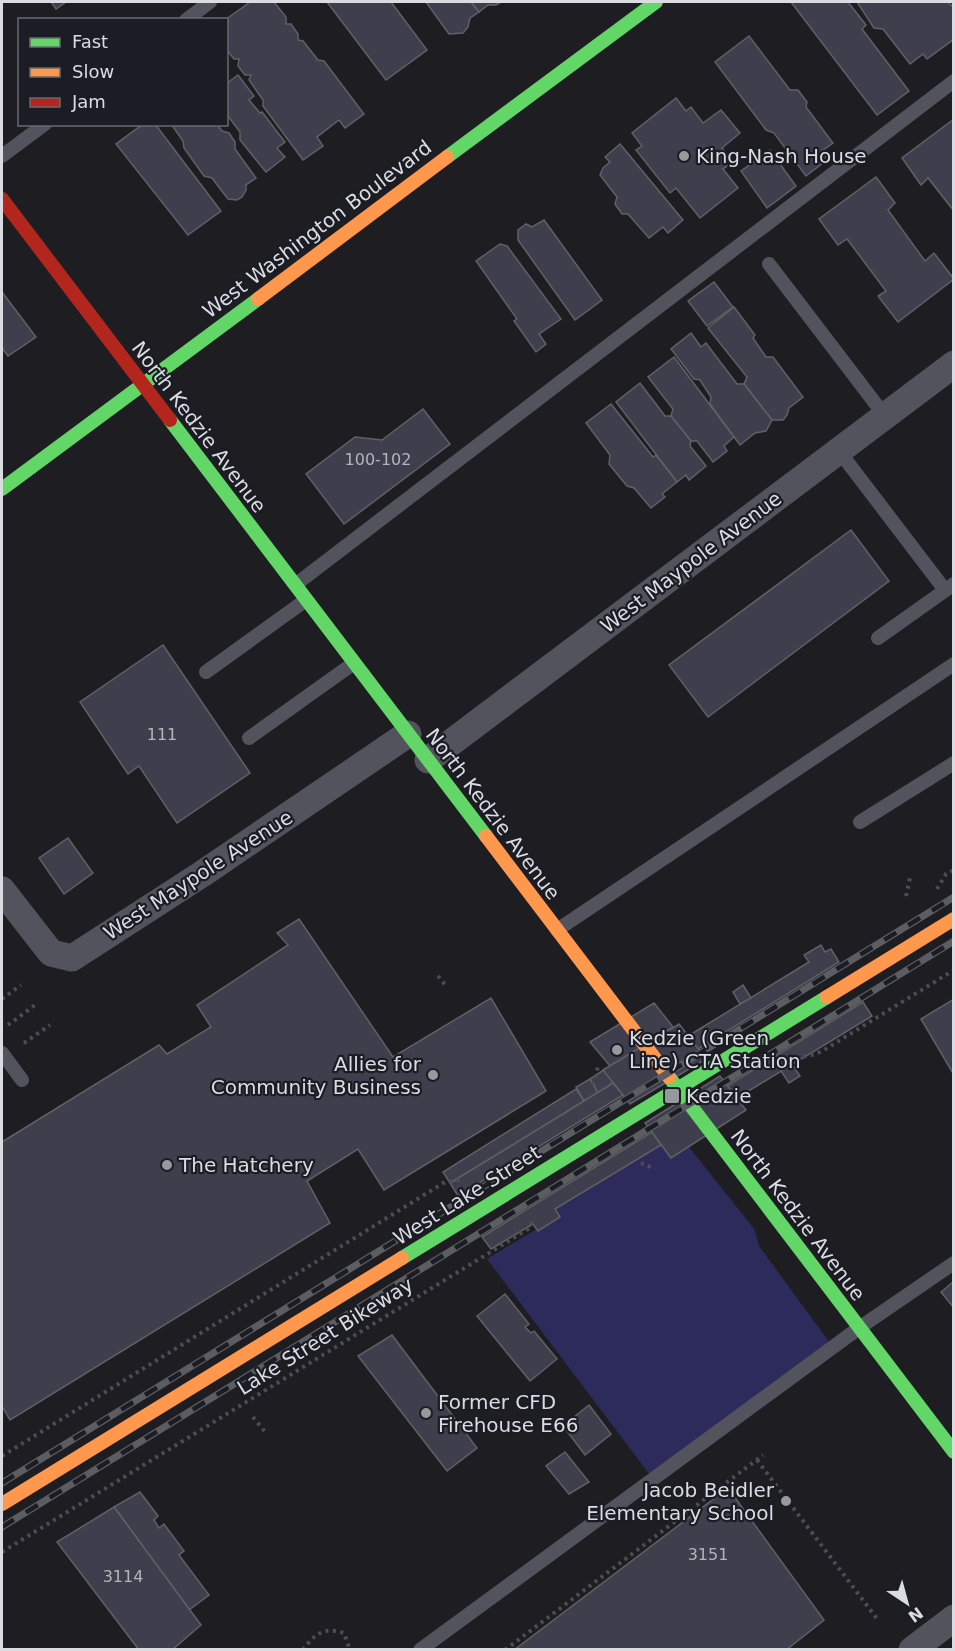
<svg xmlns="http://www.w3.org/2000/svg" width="955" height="1651" font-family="'DejaVu Sans',sans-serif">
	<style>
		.green { fill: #2c2b5b }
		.building { fill: #3f3e4d; stroke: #606065; stroke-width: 1.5 }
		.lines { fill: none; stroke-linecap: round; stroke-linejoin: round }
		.path { stroke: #4d4d54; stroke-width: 4; stroke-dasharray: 3 4.5; stroke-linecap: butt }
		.lane { stroke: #52535c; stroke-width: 14 }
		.street { stroke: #52535c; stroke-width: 27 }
		.fast { stroke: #63d668; stroke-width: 14 }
		.slow { stroke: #ff974d; stroke-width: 14 }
		.jam { stroke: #b3261e; stroke-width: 14 }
		.rail-casing { stroke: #5c5c63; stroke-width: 7 }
		.rail { stroke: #1b1c24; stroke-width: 4.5; stroke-dasharray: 14; stroke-linecap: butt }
		.poi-dot { fill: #98999e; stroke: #1b1c24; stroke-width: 2 }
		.labels { text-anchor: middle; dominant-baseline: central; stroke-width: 4.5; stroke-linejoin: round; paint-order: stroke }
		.number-label { font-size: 16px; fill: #b4b4bc }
		.poi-label { font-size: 20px; fill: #dbdce1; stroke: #1b1c24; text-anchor: start }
		.street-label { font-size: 20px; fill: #dbdce1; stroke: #1b1c24 }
	</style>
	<rect width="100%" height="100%" fill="#1d1d22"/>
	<!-- green -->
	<path class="green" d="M675,1137L685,1142L755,1230L759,1246L833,1347L653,1479L487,1259L535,1230L537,1221Z"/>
	<!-- building -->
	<g class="building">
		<path d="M51,2H66L56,9Z"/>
		<path d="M250,2H274L286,17V24H291L298,34V40L303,41L318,60L324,61L364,114L345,128L339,120L317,137L323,146L303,160L263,106V100L249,80L251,75H245L238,66L239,59H234L226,49L225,20Z"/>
		<path d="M327,2H391L427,50L386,80Z"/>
		<path d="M426,2H471L479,12L470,18L468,27L463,33L449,34Z"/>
		<path d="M471,2H501L496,5H488L479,12Z"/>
		<path d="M791,2H848L866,25L862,29L909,91L877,115Z"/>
		<path d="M857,2H948L954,8V39L927,59L923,54L910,64L883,29L874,28Z"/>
		<path d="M749,36L790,90H798L807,102L806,107L833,143L822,151L828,159L806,176L774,133L766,130L715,62Z"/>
		<path d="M238,75L254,96L249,100L260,113L262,112L285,142L277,148L285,157L266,172L240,140V132L228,116L226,117V84Z"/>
		<path d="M676,98L686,111L691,107L703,123L721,110L740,133L722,148L733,162L723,169L738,188L700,218L676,188L670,193L636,150L642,146L632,133Z"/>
		<path d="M954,119V211L928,178L921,185L902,158Z"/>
		<path d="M143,124H155L221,211L188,235L116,144Z"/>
		<path d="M171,124H217L222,131L229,133L235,142V149L256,178L246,185V190L242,197L237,200L228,199L212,178L204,176L184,148L183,141Z"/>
		<path d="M620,144L683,220L668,233L663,227L649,238L628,214H622L615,204L617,197L600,175L603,168L610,162L605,157Z"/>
		<path d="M770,150L796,186L767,208L741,171Z"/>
		<path d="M876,177L895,203L888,210L925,261L934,253L954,279L898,322L878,296L886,291L847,239L838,245L819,219Z"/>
		<path d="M544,220L602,300L575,320L518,240V230L526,224L532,227Z"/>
		<path d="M500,244L507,246L561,319L539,334L546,344L536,352L514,321L517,319L476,261Z"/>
		<path d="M714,282L733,307L707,326L688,301Z"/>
		<path d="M2,292L36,337L8,356L2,348Z"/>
		<path d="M734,307L755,335L753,338L766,357H773L803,397L789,408L787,415L783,420H772L744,384L747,377L708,328Z"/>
		<path d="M691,333L701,347L706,343L737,384H744L772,420L766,431L755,433L740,445L734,437L710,404L711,397L700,380L694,379L671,349Z"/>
		<path d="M674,357L734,437L724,446L727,451L713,462L697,441H691L671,416L673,409L648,377Z"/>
		<path d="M640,383L665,416H671L691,441L690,446L706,466L689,480L686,475L677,482L616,402Z"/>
		<path d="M611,404L653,457L656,455L677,482L662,494L665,497L651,508L634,488L627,486L609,464L610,455L586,423Z"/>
		<path d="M423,409L450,444L344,524L306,474L355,437L382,440Z"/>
		<path d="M851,530L889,581L708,717L669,665Z"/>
		<path d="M163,645L250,773L177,823L139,766L128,774L80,702Z"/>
		<path d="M68,838L93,873L64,894L39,858Z"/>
		<path d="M299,919L393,1057L491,998L546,1091L384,1190L358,1149L307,1181L330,1223L10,1420L2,1406V1142L159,1045L167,1054L211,1027L197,1005L288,945L277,933Z"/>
		<path d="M821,945L825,952L831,949L839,962L698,1049L688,1036L809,962L804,955Z"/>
		<path d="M743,985L751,998L740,1004L733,992Z"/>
		<path d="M954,999V1075L921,1019Z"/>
		<path d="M863,1002L872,1016L737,1098L727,1086Z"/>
		<path d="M654,1003L673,1027L632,1053L639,1062L637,1067L598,1093L590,1079L610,1066L590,1042Z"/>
		<path d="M679,1024L706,1059L630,1104L603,1070Z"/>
		<path d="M792,1064L800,1076L789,1083L781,1071Z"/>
		<path d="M720,1076L746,1110L671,1158L645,1123Z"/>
		<path d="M590,1079L598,1093L584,1101L576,1087Z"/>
		<path d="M613,1083L623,1095L458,1196L450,1183Z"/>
		<path d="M576,1089L584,1101L450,1183L443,1172Z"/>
		<path d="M652,1132L661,1145L555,1209L560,1217L538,1231L533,1224L491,1249L482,1237Z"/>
		<path d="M954,1281V1308L941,1292Z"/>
		<path d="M505,1294L529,1324L525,1327L531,1333L534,1331L557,1359L530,1381L477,1316Z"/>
		<path d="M392,1335L477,1448L447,1471L358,1356Z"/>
		<path d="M589,1405L611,1434L585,1455L563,1426Z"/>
		<path d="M565,1452L589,1482L569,1494L546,1466Z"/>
		<path d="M728,1488L824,1620L786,1650H514Z"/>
		<path d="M140,1492L158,1516L154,1520L159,1528L164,1524L184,1551L179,1555L209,1595L189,1610L114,1507Z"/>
		<path d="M114,1507L201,1625L172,1650H139L57,1542Z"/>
	</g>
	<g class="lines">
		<!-- path -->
		<g class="path">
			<path d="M937,889L946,874L954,870"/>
			<path d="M906,896L910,878"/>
			<path d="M438,976L447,987"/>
			<path d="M2,999L21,985"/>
			<path d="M8,1025L35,1005"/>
			<path d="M24,1043L50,1025"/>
			<path d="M796,1058L816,1054L824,1050L954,970"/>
			<path d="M593,1085L598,1067"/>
			<path d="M641,1163L655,1169"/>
			<path d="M253,1417L266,1433"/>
			<path d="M2,1456L445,1182L460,1180"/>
			<path d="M757,1460L878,1620"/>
			<path d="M2,1552L528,1229L534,1219"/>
			<path d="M303,1650C315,1633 324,1627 344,1633L350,1650"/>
			<path d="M505,1650L763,1455"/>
		</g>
		<!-- lane -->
		<g class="lane">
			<path d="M186,20L210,2"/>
			<path d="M2,156L45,124"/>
			<path d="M769,264L885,416"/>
			<path d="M839,451L945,590"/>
			<path d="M295,585L954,81"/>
			<path d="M878,638L954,584"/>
			<path d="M206,672L306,600"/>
			<path d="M249,738L354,663"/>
			<path d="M860,822L954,763"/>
			<path d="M557,930L954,664"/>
			<path d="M2,1053L22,1080"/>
			<path d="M420,1650L859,1328L954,1263"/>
		</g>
		<!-- street -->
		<g class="street">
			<path d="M428,760L954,364"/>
			<path d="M2,890L51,953L72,958L202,874L408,734"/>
			<path d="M912,1650L954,1618"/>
		</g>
		<!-- fast -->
		<g class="fast">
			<path d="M447,157L656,2"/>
			<path d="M170,420L486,836"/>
			<path d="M2,489L258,299"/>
			<path d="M669,1077L954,1452"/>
			<path d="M402,1258L827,997"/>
		</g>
		<!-- slow -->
		<g class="slow">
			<path d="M258,299L447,157"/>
			<path d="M486,836L669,1077"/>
			<path d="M827,997L954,919"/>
			<path d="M2,1504L402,1258"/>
		</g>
		<!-- jam -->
		<path class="jam" d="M2,199L170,420"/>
		<!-- rail casing -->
		<g class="rail-casing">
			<g id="rail">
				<path d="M2,1483L954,897"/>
				<path d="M2,1527L954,941"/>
			</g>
		</g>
		<!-- rail -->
		<use href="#rail" class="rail"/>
	</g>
	<!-- markers -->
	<g class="poi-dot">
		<circle cx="684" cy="156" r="6"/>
		<circle cx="617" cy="1050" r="6"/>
		<circle cx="433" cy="1075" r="6"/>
		<rect x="664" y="1088" width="16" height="16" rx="3"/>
		<circle cx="167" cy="1165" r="6"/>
		<circle cx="426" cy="1413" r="6"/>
		<circle cx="786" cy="1501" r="6"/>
	</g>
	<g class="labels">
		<!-- number labels -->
		<g class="number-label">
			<text x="378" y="459">100-102</text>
			<text x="162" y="734">111</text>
			<text x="708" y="1554">3151</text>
			<text x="123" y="1576">3114</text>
		</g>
		<!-- poi labels -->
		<g class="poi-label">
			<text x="696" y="156">King-Nash House</text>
			<text x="629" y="1038">Kedzie (Green<tspan x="629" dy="23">Line) CTA Station</tspan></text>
			<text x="421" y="1064" text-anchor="end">Allies for<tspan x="421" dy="23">Community Business</tspan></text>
			<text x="686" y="1096">Kedzie</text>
			<text x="179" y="1165">The Hatchery</text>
			<text x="438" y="1402">Former CFD<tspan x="438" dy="23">Firehouse E66</tspan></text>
			<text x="774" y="1490" text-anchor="end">Jacob Beidler<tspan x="774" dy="23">Elementary School</tspan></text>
		</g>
		<!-- street labels -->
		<g class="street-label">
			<text transform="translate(317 229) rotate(-37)">West Washington Boulevard</text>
			<text transform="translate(199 427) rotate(53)">North Kedzie Avenue</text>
			<text transform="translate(691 562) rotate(-37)">West Maypole Avenue</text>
			<text transform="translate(493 814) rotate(53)">North Kedzie Avenue</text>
			<text transform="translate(198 875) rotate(-33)">West Maypole Avenue</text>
			<text transform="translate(467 1195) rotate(-32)">West Lake Street</text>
			<text transform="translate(798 1215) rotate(53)">North Kedzie Avenue</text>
			<text transform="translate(325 1336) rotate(-32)">Lake Street Bikeway</text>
		</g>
	</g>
	<!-- border -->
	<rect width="955" height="1651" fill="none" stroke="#dbdce1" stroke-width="6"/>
	<!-- legend -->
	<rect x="18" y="18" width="210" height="108" fill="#1b1c24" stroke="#686970" stroke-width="1.5"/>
	<rect x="30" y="38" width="30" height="9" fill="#63d668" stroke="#686970" stroke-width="1.5"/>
	<text x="72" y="48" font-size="18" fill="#dbdce1">Fast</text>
	<rect x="30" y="68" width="30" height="9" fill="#ff974d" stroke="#686970" stroke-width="1.5"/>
	<text x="72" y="78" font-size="18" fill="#dbdce1">Slow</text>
	<rect x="30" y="98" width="30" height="9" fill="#b3261e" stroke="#686970" stroke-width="1.5"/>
	<text x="72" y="108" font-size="18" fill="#dbdce1">Jam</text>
	<!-- north arrow -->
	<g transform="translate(907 1603) rotate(144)" stroke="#1b1c24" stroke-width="4.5" paint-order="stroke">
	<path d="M0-4.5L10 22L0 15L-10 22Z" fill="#dbdce1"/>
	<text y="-9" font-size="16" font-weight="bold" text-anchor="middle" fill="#dbdce1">N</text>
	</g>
</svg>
